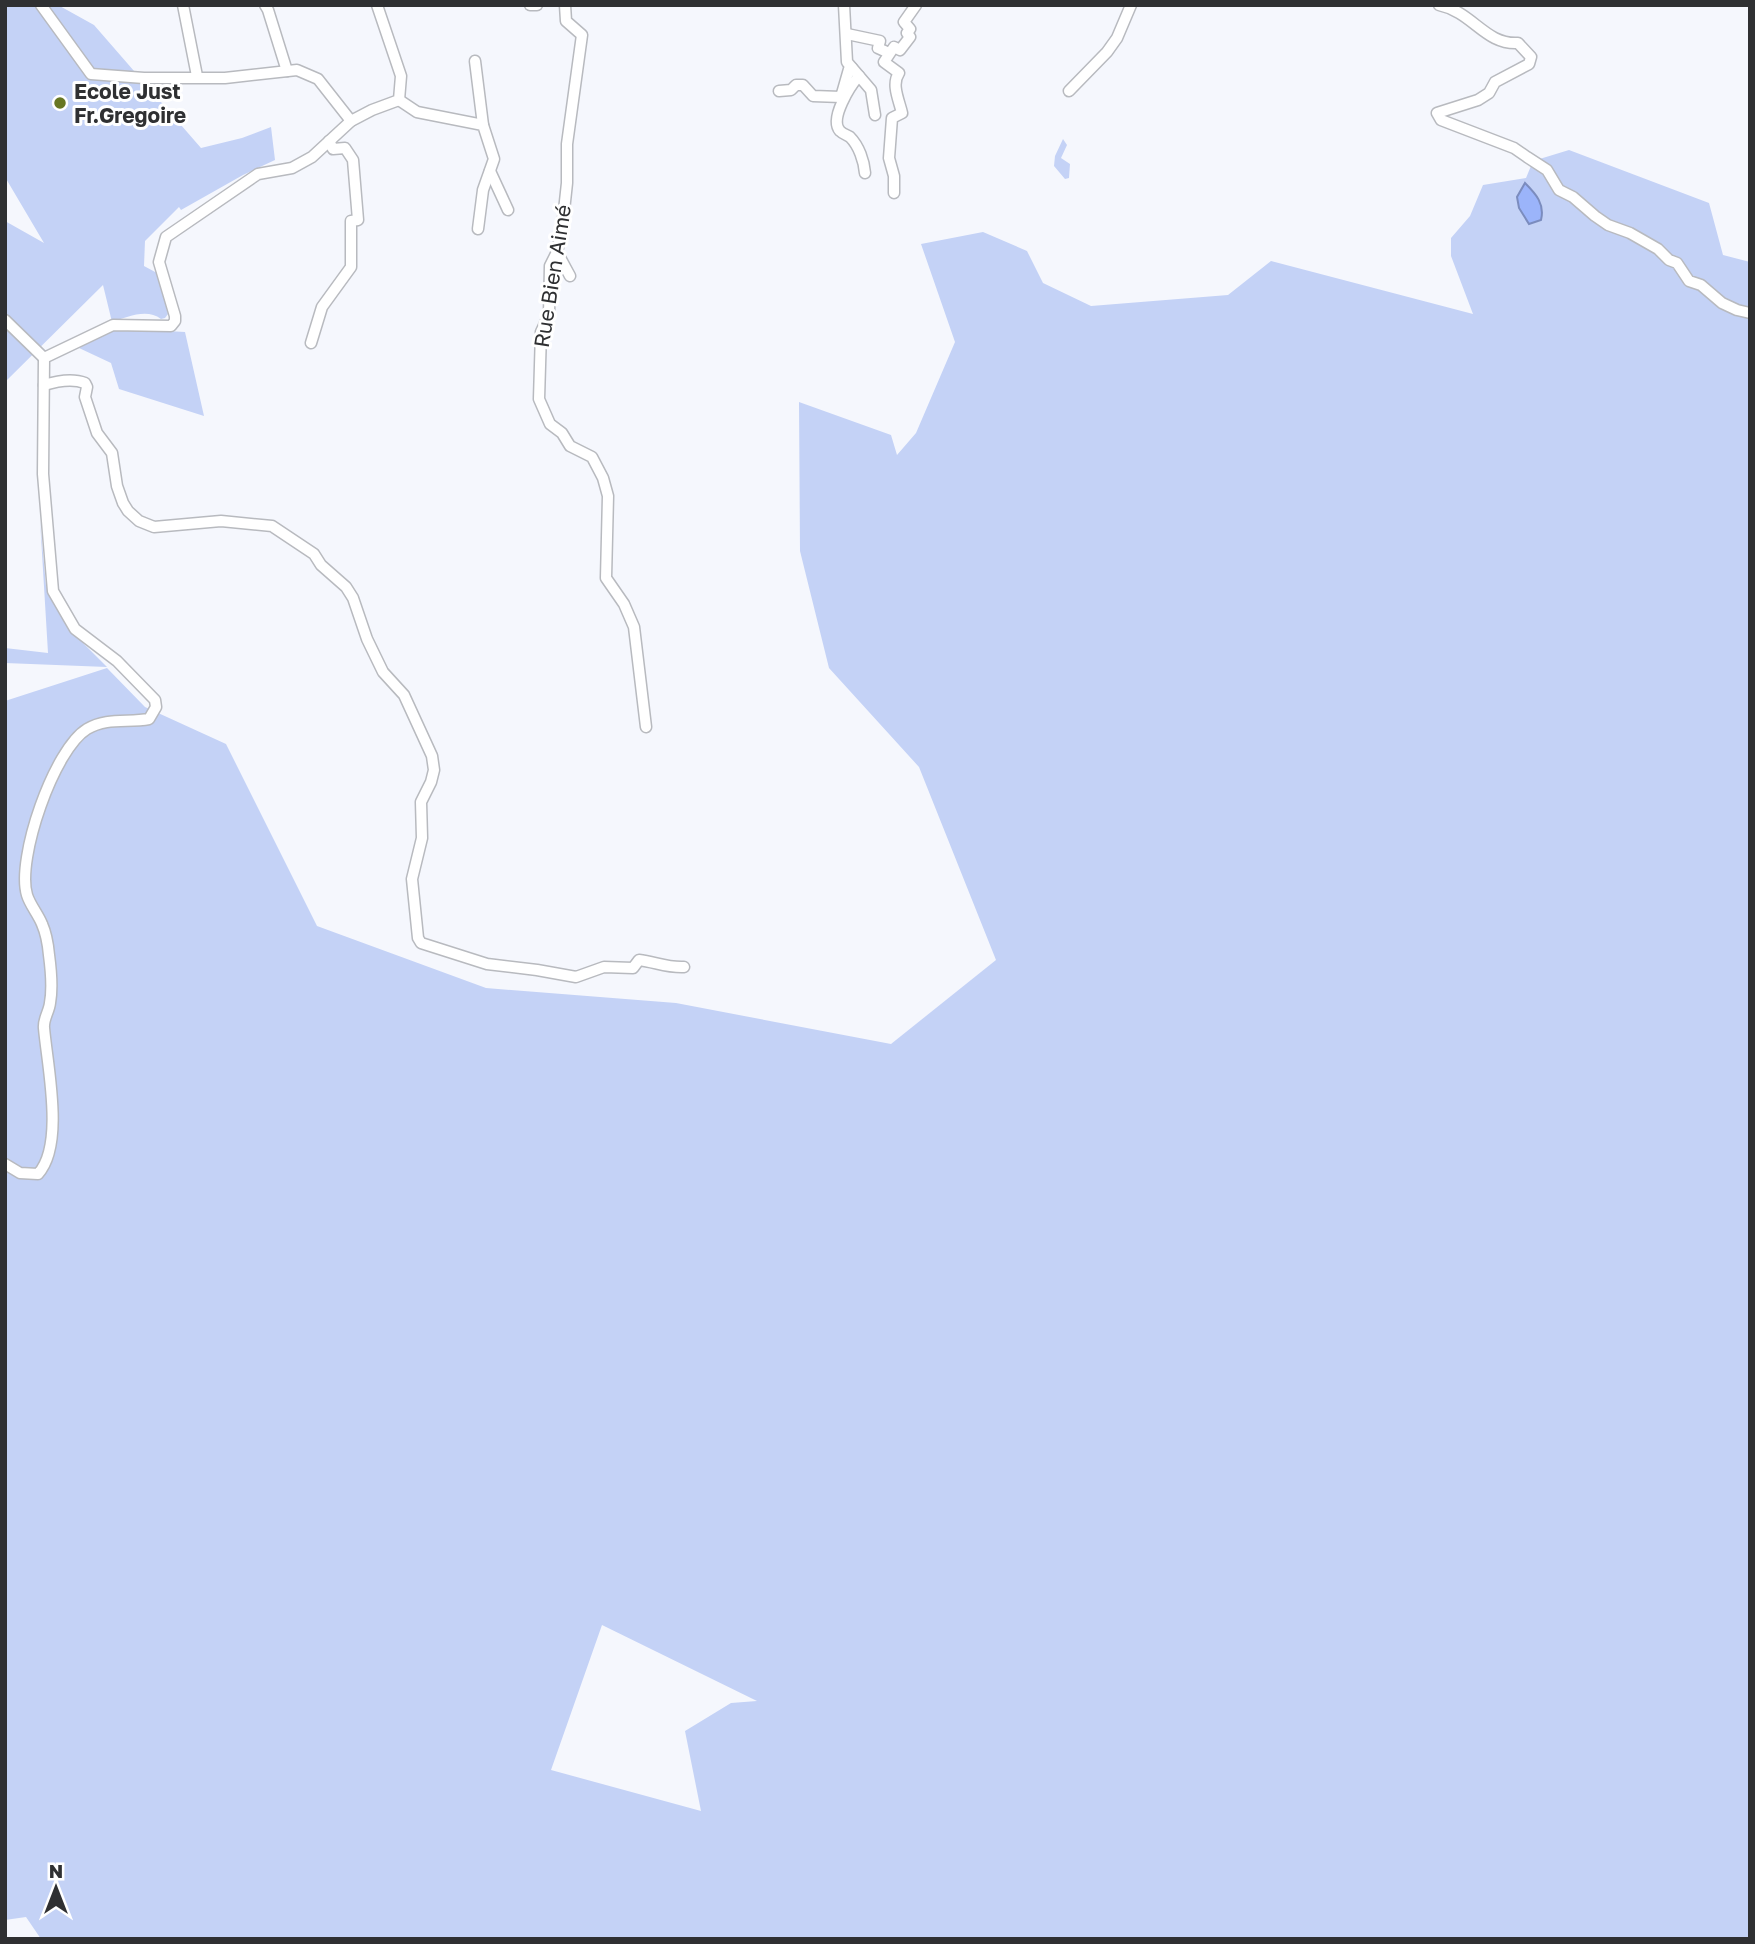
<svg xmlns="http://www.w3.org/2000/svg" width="1755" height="1944" font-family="'Golos Text',sans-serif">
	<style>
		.green { fill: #c4d2f6; fill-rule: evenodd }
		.water { fill: #9bb4fa; stroke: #7b8cbe; stroke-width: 2 }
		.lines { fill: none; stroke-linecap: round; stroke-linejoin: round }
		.minor-casing { stroke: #b8babf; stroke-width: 13 }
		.minor { stroke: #fff; stroke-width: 10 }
		.poi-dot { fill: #677623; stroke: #fff; stroke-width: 2.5 }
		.labels { text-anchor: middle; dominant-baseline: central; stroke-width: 6; stroke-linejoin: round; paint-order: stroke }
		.poi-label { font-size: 21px; font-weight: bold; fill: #2f3032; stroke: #fff; text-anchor: start }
		.street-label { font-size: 21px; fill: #2f3032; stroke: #fff }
	</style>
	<rect width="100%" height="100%" fill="#f5f7fd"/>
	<!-- green -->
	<g class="green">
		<path d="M5,5H58L94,25L201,148L242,138L271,127L275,160L243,175L181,210L179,207L145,241L144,266L157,273L168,314L165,318L161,319C147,308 127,317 112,322L103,285L5,382V221L44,243L5,177Z"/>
		<path d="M1063,139L1067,145L1061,158L1070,164L1069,178L1065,179L1054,166L1055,156Z"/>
		<path d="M1569,150L1709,203L1723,255L1750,262V1939H41L26,1917L5,1920V701L107,668L145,707L226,744L317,926L486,988L676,1003L891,1044L996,960L919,767L829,668L800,551L799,402L891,435L897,455L916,433L955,342L921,244L983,232L1027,251L1043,283L1091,306L1228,295L1271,261L1473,314L1451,256V238L1470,216L1483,185L1526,178L1533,161ZM602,1625L757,1701L731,1703L685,1731L701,1811L551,1770Z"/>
		<path d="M113,328L185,332L204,416L119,389L111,363L79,348Z"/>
		<path d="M40,520L46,586L69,629L107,667L5,663V648L48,653Z"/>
	</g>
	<!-- water -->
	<path class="water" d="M1525,183C1536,194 1545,204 1541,220L1529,224L1519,208L1517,197Z"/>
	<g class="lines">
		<!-- minor casing -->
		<g class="minor-casing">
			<g id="minor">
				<path d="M41,5L91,74L144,78H225L297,70L318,79L351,121"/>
				<path d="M183,5L197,76"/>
				<path d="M265,5L268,10L287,71"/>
				<path d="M530,5H537"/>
				<path d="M565,5L566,21L582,35L567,144V183L562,229L557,252L550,266L549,315L541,332L539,399L550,424L562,433L570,446L592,457L603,478L608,496L606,578L624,604L634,627L646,727"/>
				<path d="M844,5L847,62L871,90L875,115"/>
				<path d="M1439,5C1473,12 1485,45 1518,43L1531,57L1529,64L1495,82L1489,93L1478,100L1437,113L1441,120L1514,148L1527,157L1547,170L1559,190L1573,197L1595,216L1608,225L1630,233L1658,249L1669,260L1677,263L1689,281L1701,285L1722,303L1737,310L1750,313"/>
				<path d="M847,34L880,41L878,48L889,53"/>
				<path d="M475,61L483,125"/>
				<path d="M859,76C850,86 829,119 840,131C843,134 847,135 850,137C859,146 864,161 865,173"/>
				<path d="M779,91L791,90L796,85H803L813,96L841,97L849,69L852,68"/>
				<path d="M1069,91L1107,52L1117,38L1131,5"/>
				<path d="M399,100L417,112L483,125L494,159L483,190L478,229"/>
				<path d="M490,171L508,210"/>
				<path d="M894,193V176L889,158L892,118L902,113C899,100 891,84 899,73L884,62L894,47L900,50L910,37L907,33L910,29L904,22L916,5"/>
				<path d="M557,252L570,276"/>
				<path d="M5,320L44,358"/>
				<path d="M311,343L322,307L351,267V221L358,220L353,160L345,148L333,149L329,141"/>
				<path d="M44,385C57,381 72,378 85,383L87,387L85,397L97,433L112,453L117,486L123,503L128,511L139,521L154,527L221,521L272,526L314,554L321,565L346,587L353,598L367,639L383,672L404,695L432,756L434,770L431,782L421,802L422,838L412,879L418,938L421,943L487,964L537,970L576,977L604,967L633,968L639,960C655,962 668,968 684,967"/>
				<path d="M5,1164L20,1173L38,1174C65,1145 47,1064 44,1028C43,1019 49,1012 50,1003C53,987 51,970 49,955C48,944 46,933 42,924C38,914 30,905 27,895C16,859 54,749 87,729C107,717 128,723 149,719L156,707L155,700L117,661L75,629L53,591L43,474L44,358L113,325L171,326L175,321V316L159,262L166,237L258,174L292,168L312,157L351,121L372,110L399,100L401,76L377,5"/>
			</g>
		</g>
		<!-- minor -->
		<use href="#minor" class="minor"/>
	</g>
	<!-- markers -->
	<circle class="poi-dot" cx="60" cy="103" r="7"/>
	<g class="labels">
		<!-- poi labels -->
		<g class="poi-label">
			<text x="74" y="91">Ecole Just<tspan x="74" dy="24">Fr.Gregoire</tspan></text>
		</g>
		<!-- street labels -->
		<g class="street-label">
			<text transform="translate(552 276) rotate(-81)">Rue Bien Aimé</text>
		</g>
	</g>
	<!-- border -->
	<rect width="1755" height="1944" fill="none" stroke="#2f3032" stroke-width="14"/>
	<!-- north arrow -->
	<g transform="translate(56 1888)" stroke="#ffffff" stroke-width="5" paint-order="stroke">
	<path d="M0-5L12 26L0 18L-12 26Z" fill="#2f3032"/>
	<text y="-10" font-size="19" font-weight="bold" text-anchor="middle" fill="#2f3032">N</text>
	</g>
</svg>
